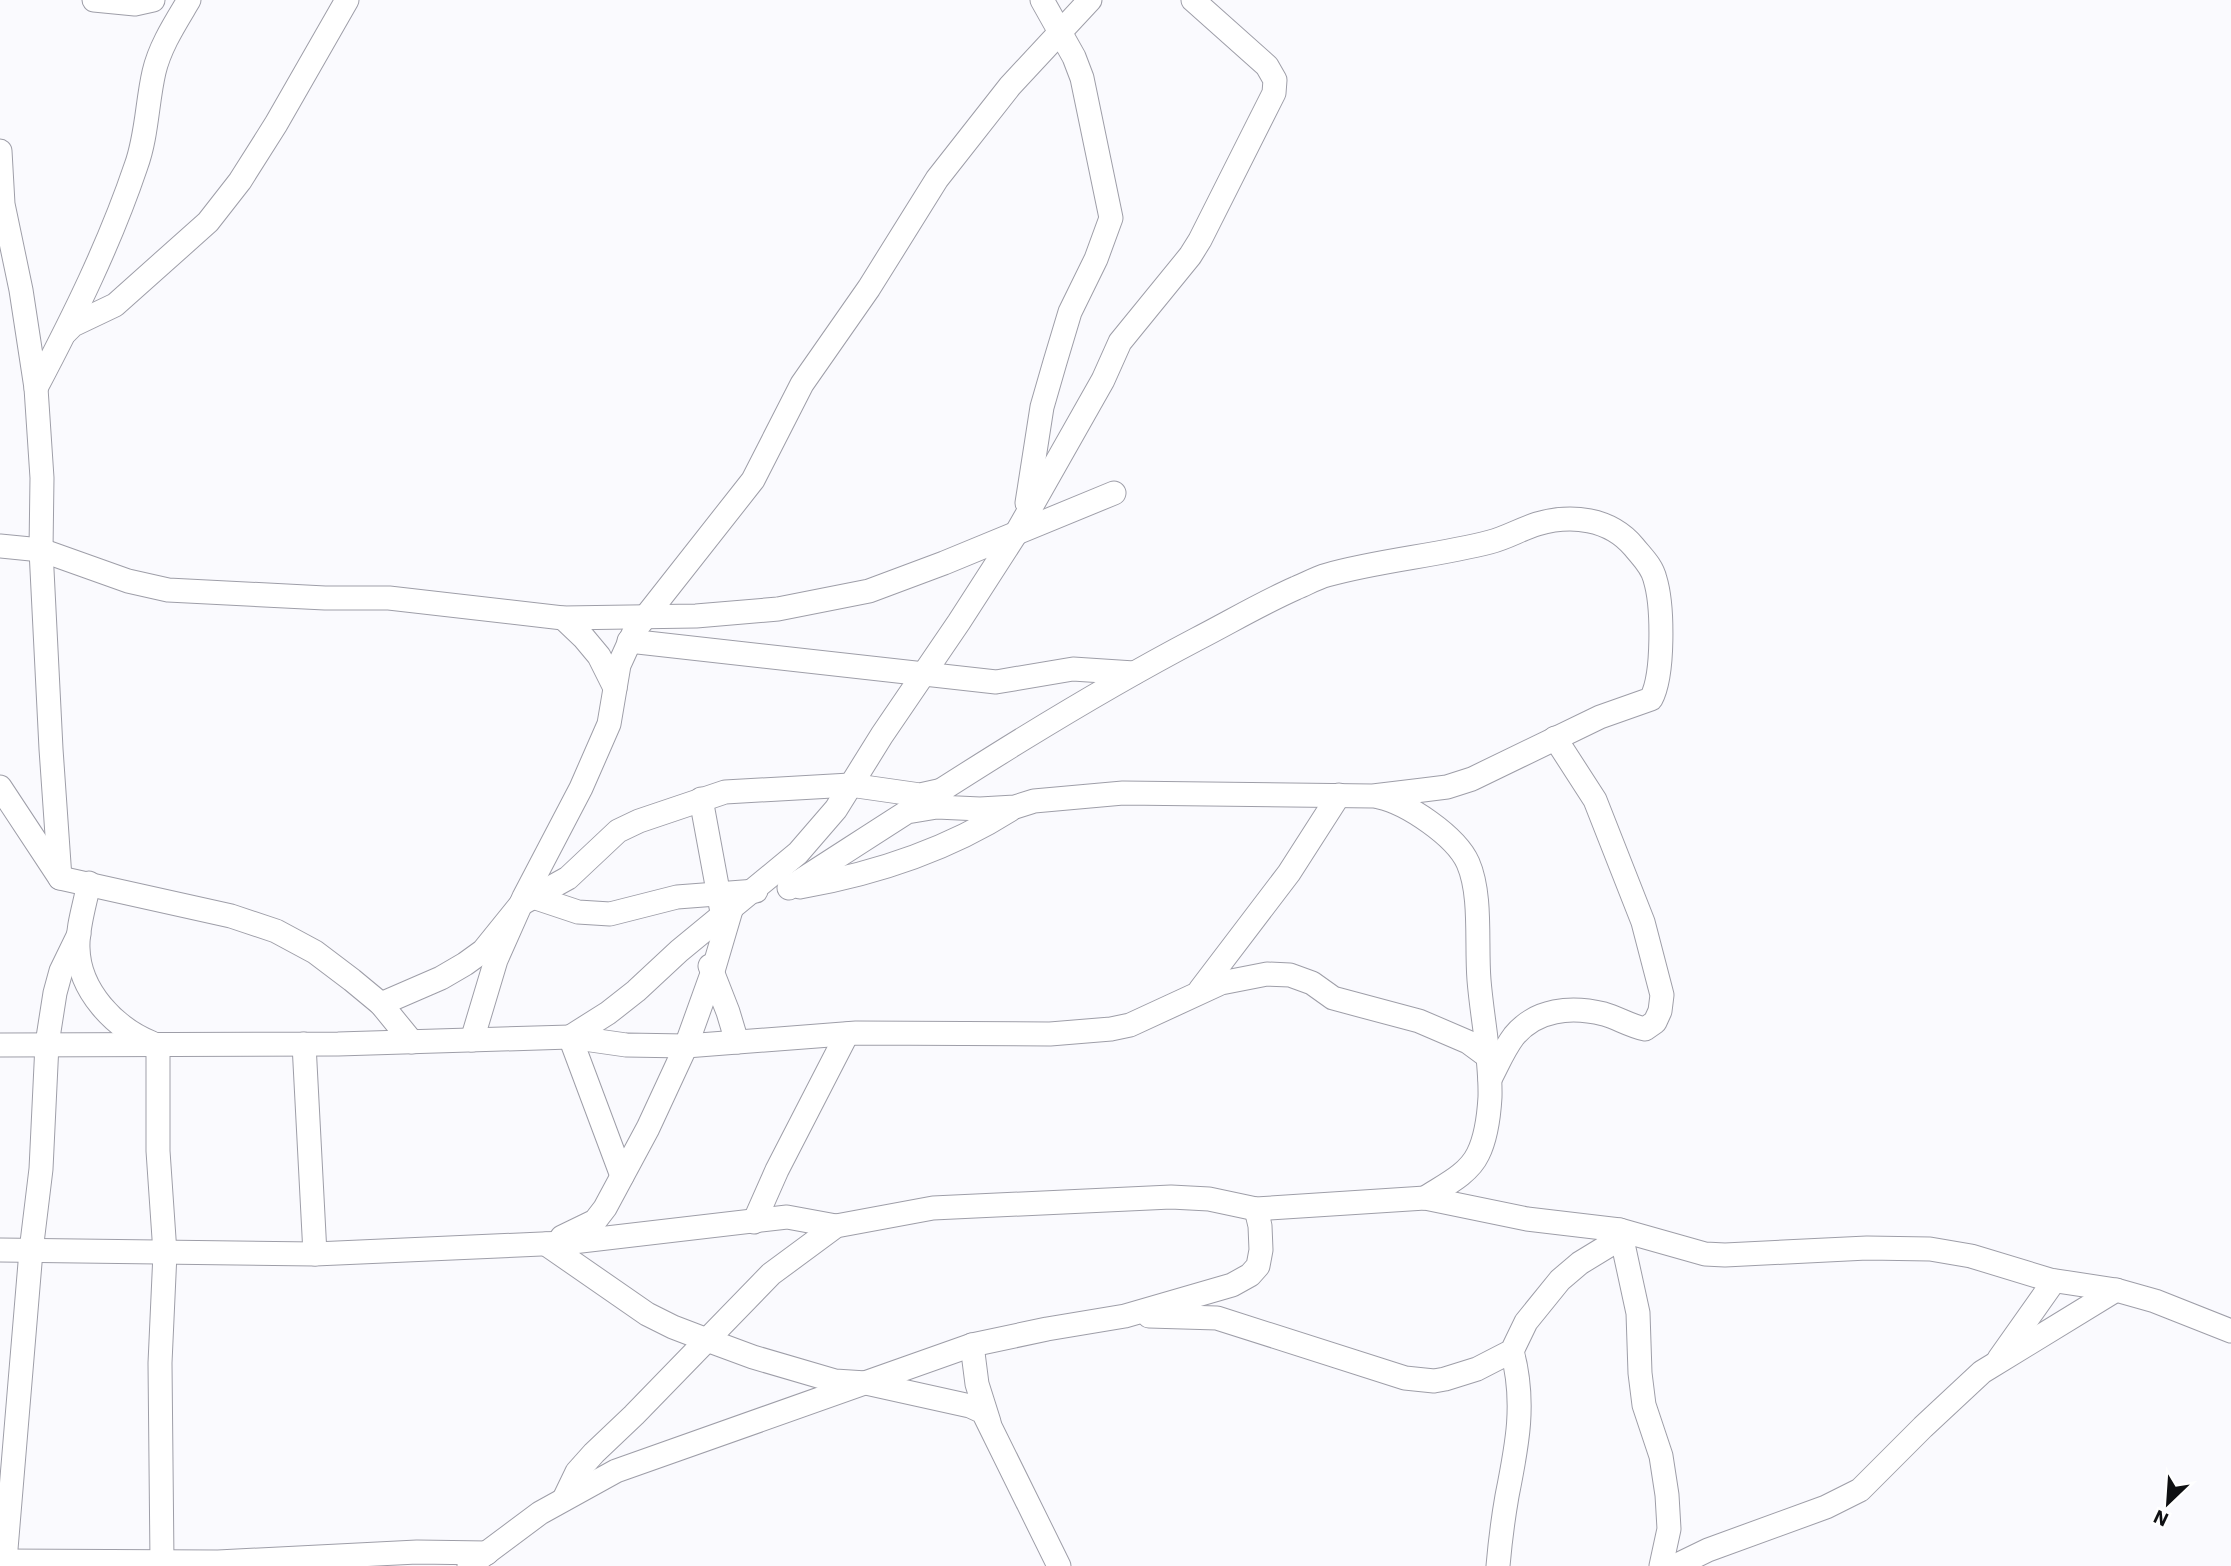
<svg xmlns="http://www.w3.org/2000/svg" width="2231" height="1566" font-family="'IBM Plex Sans',sans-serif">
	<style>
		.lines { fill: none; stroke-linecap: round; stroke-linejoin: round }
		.minor-casing { stroke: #9e9ea8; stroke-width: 25 }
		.minor { stroke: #fff; stroke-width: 23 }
	</style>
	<rect width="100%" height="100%" fill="#fafafe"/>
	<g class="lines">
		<!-- minor casing -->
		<g class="minor-casing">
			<g id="minor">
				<path d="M94,0L135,4L153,0"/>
				<path d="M0,151L3,204L21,290L36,388L42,478L41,550L51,749L60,878"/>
				<path d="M66,332L73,325L115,305L208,222L240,181L276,124L347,0"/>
				<path d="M36,388C74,316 110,243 136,166C147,136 147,102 154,72C160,46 176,22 189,0"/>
				<path d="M1027,503L1042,407L1055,362L1070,312L1096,259L1111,218L1082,78L1074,57L1042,0"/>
				<path d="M0,546L41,550L128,581L168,590L325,598H389L563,618L696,616L778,609L869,591L944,563L1114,493"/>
				<path d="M563,618L584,638L599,656L615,688"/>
				<path d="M629,641L996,682L1073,669L1134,673"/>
				<path d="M0,787L60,878L231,916L276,931L315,952L352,980L381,1004L412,1042"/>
				<path d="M1379,797C1407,803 1456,836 1468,863C1482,895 1476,944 1479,980C1482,1018 1491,1058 1490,1097C1489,1114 1486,1138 1478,1154C1468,1175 1443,1186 1425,1198"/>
				<path d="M701,799L721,907"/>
				<path d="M89,883C85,904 77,928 78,948C79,991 115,1028 152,1043"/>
				<path d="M800,887C874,874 947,850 1010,810"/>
				<path d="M789,888C923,802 1056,713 1197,639C1230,622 1262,603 1296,588C1306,584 1316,578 1327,575C1380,560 1436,556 1490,542C1506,538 1521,529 1537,524C1571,514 1610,518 1634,547C1642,557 1652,566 1655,579C1663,605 1664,675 1651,699L1600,717L1472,779L1447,787L1423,790L1373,796L1123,793L1034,801L1015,807L980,809L937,807L907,812"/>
				<path d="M533,897L578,912L610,914L677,897L756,891"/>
				<path d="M710,966L728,1012L737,1042"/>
				<path d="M1200,990L1289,873L1339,795"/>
				<path d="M381,1004L441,978L465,964L483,951L521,904L568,878L618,831L639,821L725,792L850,785L920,795L938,791"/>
				<path d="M570,1037L608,1013L636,991L679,951L798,853L836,809L882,735L959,622L1017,532L1103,380L1120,342L1190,256L1200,240L1274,93L1275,80L1267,66L1193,0"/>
				<path d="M570,1037L622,1176"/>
				<path d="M472,1040L496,960L524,897L581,788L609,724L619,665L635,630L753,480L802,384L869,288L937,179L1010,86L1090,0"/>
				<path d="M304,1044L315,1254"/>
				<path d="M0,1045L338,1044L570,1037L626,1045L686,1046L856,1033L1050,1034L1111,1029L1130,1025L1221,983L1267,974L1290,975L1312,983L1333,998L1419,1021L1468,1042L1487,1056"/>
				<path d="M158,1045V1151L165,1253L160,1363L162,1562"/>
				<path d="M1490,1079C1497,1066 1504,1049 1514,1036C1536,1009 1571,1006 1604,1014C1618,1018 1630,1026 1645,1029L1655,1022L1660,1011L1662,995L1643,922L1595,800L1555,738"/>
				<path d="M754,1222L777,1170L847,1034"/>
				<path d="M1620,1230L1638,1313L1640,1373L1644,1405L1661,1456L1667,1495L1669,1529L1661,1566"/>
				<path d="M562,1237L595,1221L605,1208L648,1128L686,1046L713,971L731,910"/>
				<path d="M546,1244L647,1314L673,1327L707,1340L753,1357L835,1381L866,1383L970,1406L983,1412L1059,1566"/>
				<path d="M0,1250L315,1254L564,1243L787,1217L836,1226"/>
				<path d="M1149,1316L1217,1318L1405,1378L1434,1381L1445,1379L1477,1369L1512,1351L1526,1322L1560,1280L1580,1263L1621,1238"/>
				<path d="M972,1345L977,1384L989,1422"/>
				<path d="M1999,1359L2054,1281"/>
				<path d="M564,1499L577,1472L594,1453L634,1415L771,1274L836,1226L933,1208L1171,1197L1209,1199L1256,1209L1425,1198L1527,1219L1620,1230L1705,1254L1725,1255L1867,1248L1930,1249L1971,1256L2050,1280L2116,1290L2155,1301L2231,1331"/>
				<path d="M0,1561L218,1562L417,1552L487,1553"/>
				<path d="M5,1561L31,1251L41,1169L47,1044L55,993L61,971L79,934"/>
				<path d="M469,1566L540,1513L616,1471L972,1345L1047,1329L1125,1316L1232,1285L1250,1275L1258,1266L1261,1250L1260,1226L1256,1209"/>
				<path d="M1498,1566C1500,1543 1503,1519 1507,1496C1517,1446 1526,1402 1512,1351"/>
				<path d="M1675,1566L1708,1550L1826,1507L1860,1490L1923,1427L1982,1372L2116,1290"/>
			</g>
		</g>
		<!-- minor -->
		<use href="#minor" class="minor"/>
	</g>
	<!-- north arrow -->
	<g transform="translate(2168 1503) rotate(205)" stroke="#ffffff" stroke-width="5" paint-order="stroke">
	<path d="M0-5L12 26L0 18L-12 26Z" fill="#0e0f12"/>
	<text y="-10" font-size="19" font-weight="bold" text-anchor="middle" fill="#0e0f12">N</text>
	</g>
</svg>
